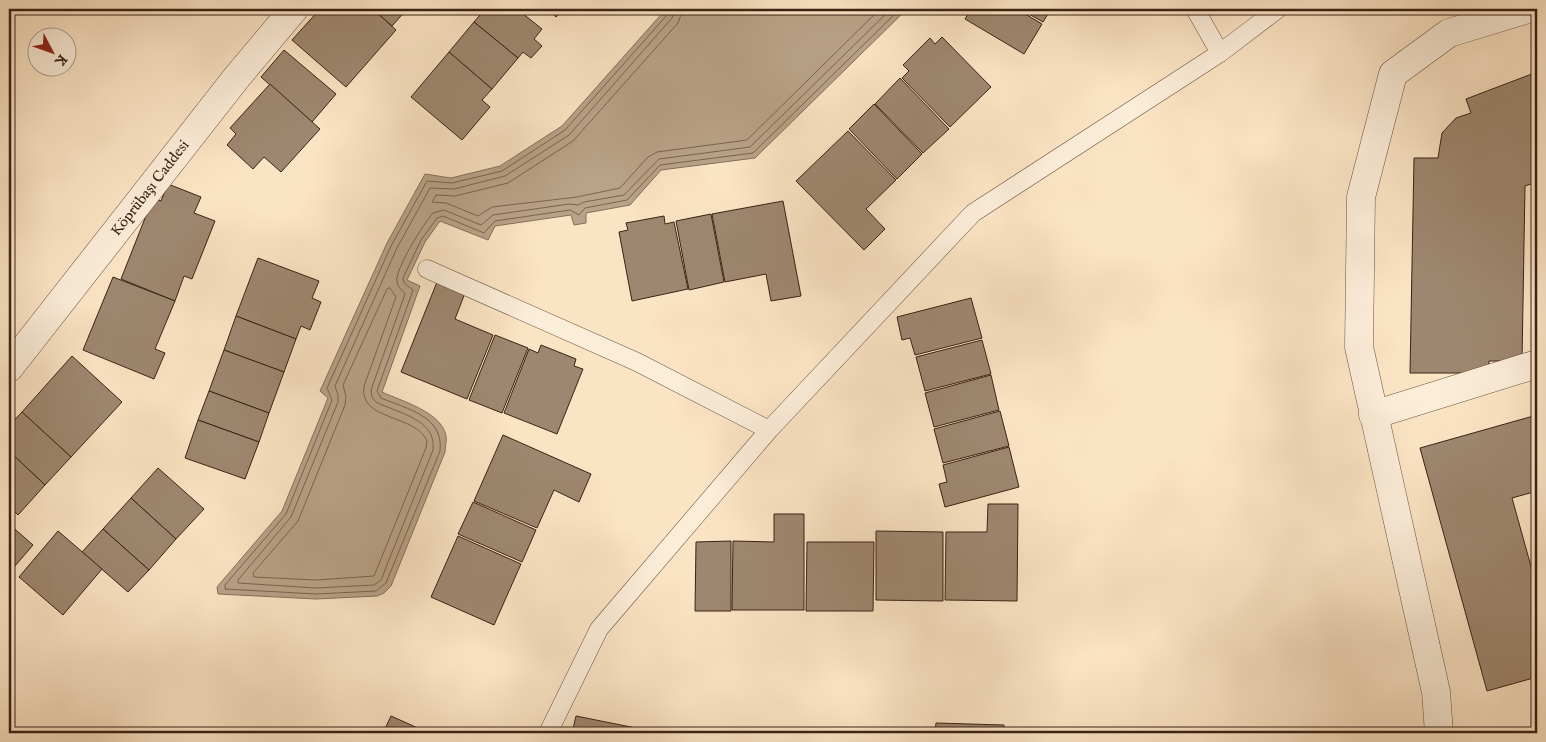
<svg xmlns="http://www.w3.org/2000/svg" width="1546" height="742" font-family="'IM FELL English',serif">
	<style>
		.water { fill: #b9a288; stroke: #866f5a }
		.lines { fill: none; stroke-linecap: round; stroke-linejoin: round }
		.shore { stroke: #7a624e; stroke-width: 1 }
		.building { fill: #9e8770; stroke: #3a2214 }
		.service-casing { stroke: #6a5240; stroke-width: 19 }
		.minor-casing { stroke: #6a5240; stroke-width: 29 }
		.tertiary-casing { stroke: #6a5240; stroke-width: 29 }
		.service { stroke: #fcedd9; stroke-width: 18 }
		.minor { stroke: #fcedd9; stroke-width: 28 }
		.tertiary { stroke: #fcedd9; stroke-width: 28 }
		.labels { text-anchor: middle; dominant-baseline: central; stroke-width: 4.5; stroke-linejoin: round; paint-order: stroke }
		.street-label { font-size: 15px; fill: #3a2214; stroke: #fcedd9 }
	</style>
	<rect width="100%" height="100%" fill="#fbe4c4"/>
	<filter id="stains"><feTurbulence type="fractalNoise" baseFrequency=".004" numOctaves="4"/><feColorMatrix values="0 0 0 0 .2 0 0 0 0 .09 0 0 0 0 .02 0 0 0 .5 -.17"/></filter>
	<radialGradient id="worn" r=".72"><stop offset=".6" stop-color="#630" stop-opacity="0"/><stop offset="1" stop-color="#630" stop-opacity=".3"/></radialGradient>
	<!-- water -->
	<path class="water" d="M666,9H907L755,158L661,170L630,205L586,213V223L574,225L571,215L495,226L488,240L440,221L425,242L407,280L420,286L382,392C401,401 442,412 446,436C447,440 445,447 445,452L391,586L384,593L377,596L316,599L218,594L217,587L282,511L328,398L320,391L387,243L425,174L451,178L500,166L562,126Z"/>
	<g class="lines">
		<!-- shore -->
		<g class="shore">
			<path d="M669,9L668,14L565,130L502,171L452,183L427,181L391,246L327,388L332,400L286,514L225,585V589L316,594L376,591L386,583L440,451C444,416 407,409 381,398L377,391L413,290L404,283L403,278L421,240L437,218L443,216L484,233L495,221L570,210L579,215L585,208L627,200L660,165L753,153L900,9"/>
			<path d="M675,9L672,18L569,135L505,176L454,189L430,188L397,248L335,386L338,395V402L291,517L238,580V583L316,588L374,585L381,580L433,450C437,419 397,413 376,402L372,397L371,390L405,294C402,290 397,287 397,281C395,269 424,223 433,213L444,210L481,225L493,215L569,204L578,205L584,202L624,195L659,159L750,147L891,9"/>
			<path d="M683,9L678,23L573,141L508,183L455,196L436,195L432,202L446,203L478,216L492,207L577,197L620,188L648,157L657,152L747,140L880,9"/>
			<path d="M390,288L396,297L364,386C358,421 416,414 427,441L426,448L374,576L316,580L254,577L253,573L298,521L345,405L346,397L343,385L387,289Z"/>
		</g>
	</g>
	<!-- building -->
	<g class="building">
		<path d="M320,9H373L396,30L346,87L292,40Z"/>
		<path d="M373,9H407L392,26Z"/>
		<path d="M485,9H517L542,29L534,39L542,46L531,58L523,52L518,58L474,22Z"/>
		<path d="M547,9H563L556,17Z"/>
		<path d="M971,9H1017L1042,24L1024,54L965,19Z"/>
		<path d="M1020,9H1051L1043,22Z"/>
		<path d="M474,22L518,58L492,89L449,52Z"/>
		<path d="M942,37L991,87L950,127L902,78L909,71L903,65L930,38L935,44Z"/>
		<path d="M284,50L336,94L312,122L261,77Z"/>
		<path d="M449,52L492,89L482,100L490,107L462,140L411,97Z"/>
		<path d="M1537,72V182L1525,186L1522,361H1489V373H1410L1414,158H1438L1442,133L1456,118L1471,113L1466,99Z"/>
		<path d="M900,78L949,129L923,153L875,104Z"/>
		<path d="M270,84L320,129L281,172L264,157L253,169L227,145L236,134L230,128Z"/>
		<path d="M874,104L922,154L897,179L849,129Z"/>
		<path d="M848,131L896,180L866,209L885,229L864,250L796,181Z"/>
		<path d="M168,184L201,197L194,213L215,221L192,279L184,276L175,301L121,279L153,198L161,201Z"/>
		<path d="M783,201L801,296L771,301L766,274L725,282L712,214Z"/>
		<path d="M711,214L724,282L689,290L676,221Z"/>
		<path d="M664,216L665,224L674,222L688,289L632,301L619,232L628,230L626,223Z"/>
		<path d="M258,258L319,281L312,298L321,302L310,330L301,326L296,339L236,316Z"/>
		<path d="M113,277L175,301L155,349L165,353L154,379L83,350Z"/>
		<path d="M437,282L465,293L455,319L493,335L467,399L401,372Z"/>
		<path d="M971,298L982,338L915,355L910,338L902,340L897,317Z"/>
		<path d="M236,316L296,339L284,372L224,350Z"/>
		<path d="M495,335L528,348L502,413L469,400Z"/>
		<path d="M982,340L991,374L925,391L916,357Z"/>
		<path d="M541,345L576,359L574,366L583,369L557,434L504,413L529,349L538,353Z"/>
		<path d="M224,350L284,372L269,413L209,391Z"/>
		<path d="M72,356L122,402L71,457L22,412Z"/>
		<path d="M991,375L999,410L934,427L925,393Z"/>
		<path d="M209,391L269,413L259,442L198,420Z"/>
		<path d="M1000,411L1009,446L943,463L934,429Z"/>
		<path d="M22,412L71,457L45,485L9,451V426Z"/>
		<path d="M1537,415V491L1512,498L1537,588V677L1487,691L1420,448Z"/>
		<path d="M198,420L259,442L245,479L185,458Z"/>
		<path d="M503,435L591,474L579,502L554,490L537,528L474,501Z"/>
		<path d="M1009,447L1019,487L945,507L939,484L947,482L943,465Z"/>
		<path d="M9,451L45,485L18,515L9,506Z"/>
		<path d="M158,468L204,509L176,539L131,498Z"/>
		<path d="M131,498L176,539L149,570L103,529Z"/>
		<path d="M473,502L536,530L522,562L458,534Z"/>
		<path d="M988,504H1018L1017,601L945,600L946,532H987Z"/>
		<path d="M774,514H804V610H732L733,541L774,542Z"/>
		<path d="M9,524L33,545L9,573Z"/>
		<path d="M103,529L149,570L128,592L82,552Z"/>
		<path d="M58,531L102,569L63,615L19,577Z"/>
		<path d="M876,531L943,532V601L876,600Z"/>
		<path d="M458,536L521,564L494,625L431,597Z"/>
		<path d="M731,541V611H695L696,542Z"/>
		<path d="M807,542H874L873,611H806Z"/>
		<path d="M391,716L429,733H383Z"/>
		<path d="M576,716L651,731L650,733H572Z"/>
		<path d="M936,723L1004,725V733H935Z"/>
	</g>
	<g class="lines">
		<!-- service casing -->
		<g class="service-casing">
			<g id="service">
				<path d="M1195,9L1220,53"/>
				<path d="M427,269L637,362L769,430"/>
				<path d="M548,733L599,629L769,430L973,213L1220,53L1278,9"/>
			</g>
		</g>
		<!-- minor casing -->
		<g class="minor-casing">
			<g id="minor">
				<path d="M1373,415L1537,364"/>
				<path d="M1439,733L1436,692L1359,347L1361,197L1393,74L1449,33L1528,9"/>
			</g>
		</g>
		<!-- tertiary casing -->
		<g class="tertiary-casing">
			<path id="tertiary" d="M9,368L237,77L294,9"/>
		</g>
		<!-- service -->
		<use href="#service" class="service"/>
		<!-- minor -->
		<use href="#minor" class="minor"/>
		<!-- tertiary -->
		<use href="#tertiary" class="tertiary"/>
	</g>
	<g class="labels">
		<!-- street labels -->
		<g class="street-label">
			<text transform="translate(150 188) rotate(-52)">Köprübaşı Caddesi</text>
		</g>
	</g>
	<!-- margin -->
	<rect width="1546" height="742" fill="none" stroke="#fbe4c4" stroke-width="30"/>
	<rect x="10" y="10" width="1526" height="722" fill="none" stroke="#3a2214" stroke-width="2.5"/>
	<rect x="15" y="15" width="1516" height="712" fill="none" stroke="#3a2214"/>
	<!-- north arrow -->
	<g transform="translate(52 52) rotate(131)"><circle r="24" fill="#fcedd9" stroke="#ae9c8a"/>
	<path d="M0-4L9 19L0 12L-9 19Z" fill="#8f2418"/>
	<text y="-8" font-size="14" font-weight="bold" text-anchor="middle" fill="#3a2214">K</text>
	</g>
	<rect width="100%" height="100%" filter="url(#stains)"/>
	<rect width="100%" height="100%" fill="url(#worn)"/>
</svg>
